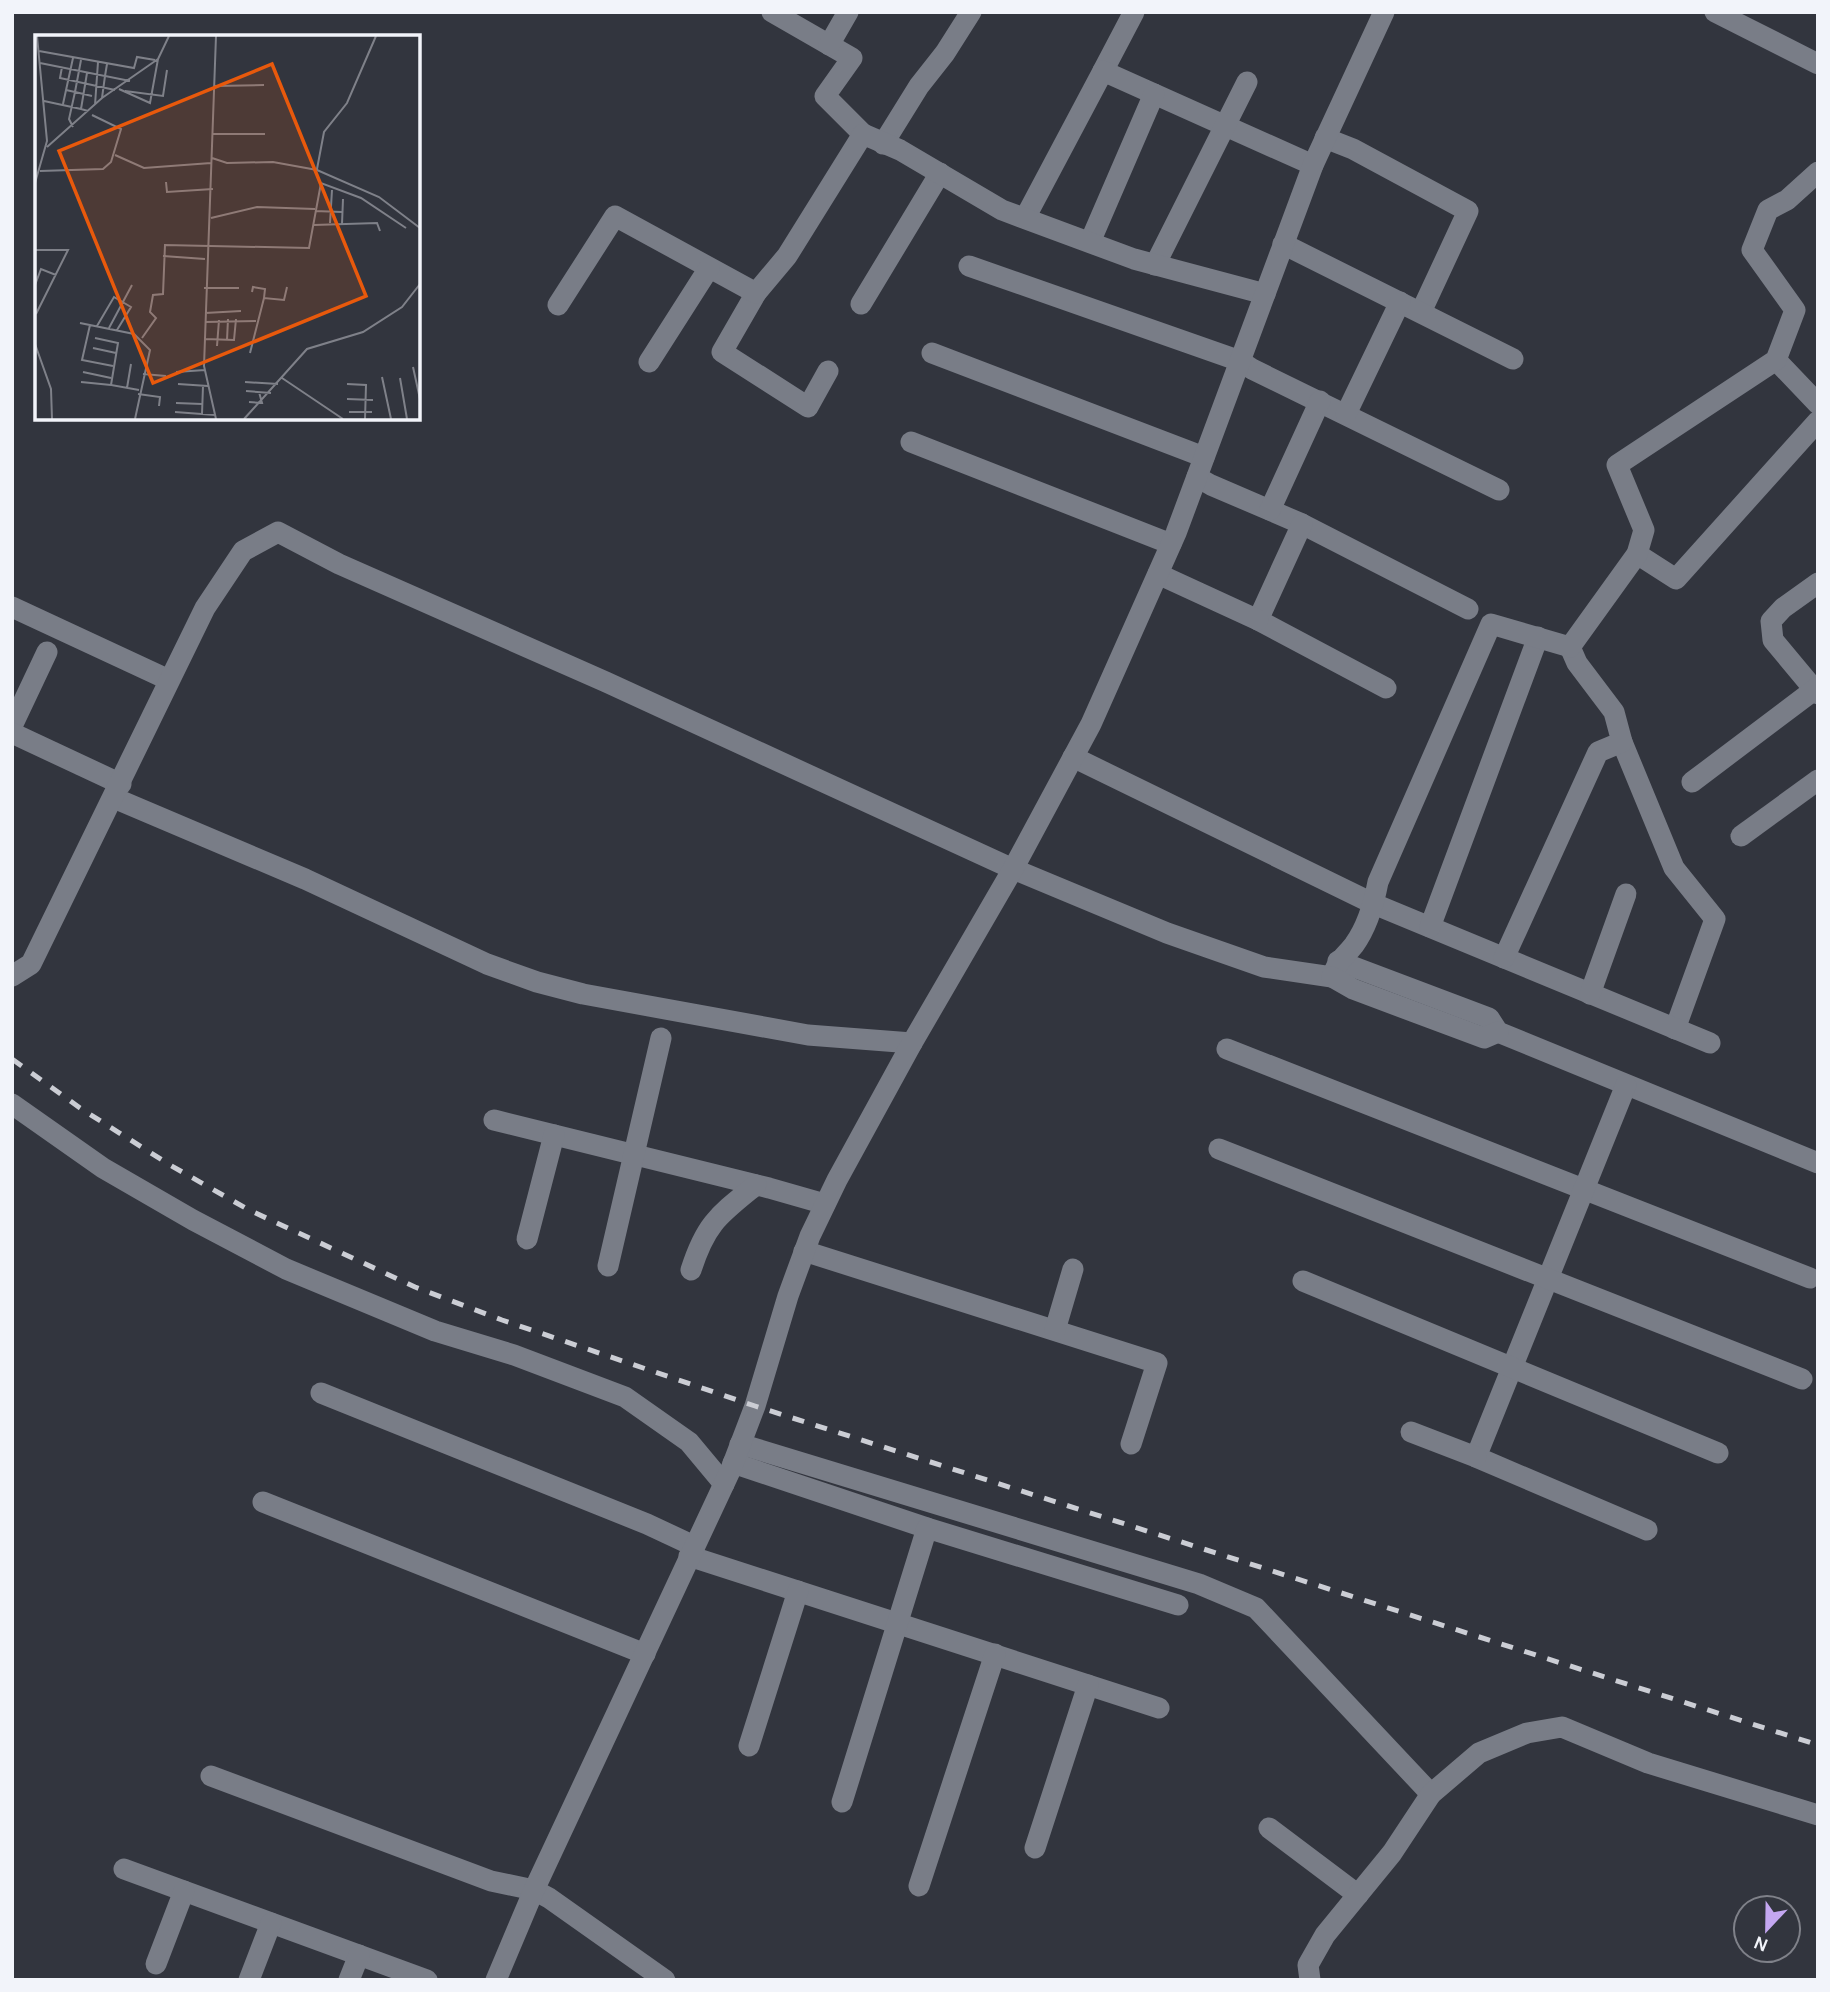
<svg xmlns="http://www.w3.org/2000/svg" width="1830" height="1992" font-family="Karla,sans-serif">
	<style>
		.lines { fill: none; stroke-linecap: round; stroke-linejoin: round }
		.minor { stroke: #797d87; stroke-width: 21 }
		.rail { stroke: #cbcdd4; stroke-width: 5; stroke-dasharray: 12 12; stroke-linecap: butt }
		.inset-road { fill: none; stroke: #7f8189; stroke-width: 2 }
		.view { fill: #e8590c; fill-opacity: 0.15; stroke: #e8590c; stroke-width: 3.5 }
		.inset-edge { fill: none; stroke: #f2f4fa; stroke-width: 3.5 }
	</style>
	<rect width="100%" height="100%" fill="#32353e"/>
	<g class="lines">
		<!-- minor -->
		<g class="minor">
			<path d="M772,12L852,58L825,96L863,134"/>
			<path d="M1715,12L1818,64"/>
			<path d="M829,45L848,12"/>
			<path d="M1103,71L1134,12"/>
			<path d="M1325,138L1353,149L1468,211L1421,312"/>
			<path d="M883,144L919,86L945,53L971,12"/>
			<path d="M1025,218L1103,71L1313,165"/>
			<path d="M1090,242L1154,94"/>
			<path d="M1283,244L1513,359"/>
			<path d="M1155,265L1247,82"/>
			<path d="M969,266L1240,361L1252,369L1499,490"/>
			<path d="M756,293L722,352L808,407L828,371"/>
			<path d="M861,304L940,173"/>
			<path d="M558,305L615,216L756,293L787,256L863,134L900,150L1002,210L1134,259L1265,294"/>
			<path d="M932,353L1204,457"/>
			<path d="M1776,360L1818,404"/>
			<path d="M649,362L709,268"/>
			<path d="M1346,414L1400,302"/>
			<path d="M911,442L1171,544"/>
			<path d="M1197,477L1211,485L1302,524L1468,609"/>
			<path d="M1270,510L1320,401"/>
			<path d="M1302,524L1258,620L1386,688"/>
			<path d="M1637,554L1676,579L1818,421"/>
			<path d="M1158,574L1258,620"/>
			<path d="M1818,583L1783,608L1771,621L1773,640L1818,694"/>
			<path d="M12,607L169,680"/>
			<path d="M12,726L47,652"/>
			<path d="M12,733L121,784"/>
			<path d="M1622,742L1674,868L1715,919L1675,1029"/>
			<path d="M1073,757L1374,904L1710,1043"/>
			<path d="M1692,782L1818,687"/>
			<path d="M114,798L305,879L487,964L537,982L583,994L808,1035L912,1043"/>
			<path d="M1741,836L1818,780"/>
			<path d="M1430,927L1538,637"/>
			<path d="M1504,958L1598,752L1622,742L1614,712L1577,663L1570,647"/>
			<path d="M1338,961L1489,1018L1498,1032L1818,1163"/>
			<path d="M12,976L31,964L205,608L243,551L278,532L339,564L606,682L1013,869L1167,933L1264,967L1332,977C1339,958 1343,959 1354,945C1367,927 1374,903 1378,882L1491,624L1570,647L1637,554L1644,530L1617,465L1776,360L1795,310L1752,250L1768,210L1787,200L1818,172"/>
			<path d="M1332,977L1353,989L1484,1038L1498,1032"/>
			<path d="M1590,994L1626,894"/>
			<path d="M1227,1049L1810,1278"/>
			<path d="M1626,1085L1476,1457L1647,1530"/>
			<path d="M12,1104L103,1168L193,1220L286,1269L435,1331L514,1355L625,1397L689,1442L724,1484"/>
			<path d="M494,1120L769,1188L825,1204"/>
			<path d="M1219,1149L1802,1379"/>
			<path d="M527,1239L554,1135"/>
			<path d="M804,1251L1157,1363L1131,1444"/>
			<path d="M608,1266L661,1038"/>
			<path d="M691,1270C706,1223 719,1215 756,1185"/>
			<path d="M1303,1281L1718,1453"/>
			<path d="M1055,1330L1073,1269"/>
			<path d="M321,1393L647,1524L694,1546"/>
			<path d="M1411,1432L1476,1457"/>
			<path d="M740,1444L1199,1584L1256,1608L1431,1794"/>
			<path d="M733,1463L927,1528"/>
			<path d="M263,1502L645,1654"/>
			<path d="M689,1556L1159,1708"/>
			<path d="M749,1746L798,1591"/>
			<path d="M211,1776L491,1881L534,1890L549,1898L665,1980"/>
			<path d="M842,1802L927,1528L1178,1605"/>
			<path d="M1269,1828L1358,1895"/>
			<path d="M1035,1848L1088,1685"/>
			<path d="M124,1869L427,1980"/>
			<path d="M919,1886L995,1654"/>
			<path d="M156,1964L184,1891"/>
			<path d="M249,1980L271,1923"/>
			<path d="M349,1980L359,1955"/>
			<path d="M496,1980L534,1890L731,1469L755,1406L788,1296L810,1236L837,1180L912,1043L1013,869L1091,724L1176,533L1313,165L1384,12"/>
			<path d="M1310,1980L1308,1965L1325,1935L1392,1853L1431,1794L1479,1753L1527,1733L1562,1727L1648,1763L1818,1815"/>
		</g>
		<!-- rail -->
		<path class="rail" d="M12,1059L80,1108L170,1165L249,1210L415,1287L502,1320L755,1406L1818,1745"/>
	</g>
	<!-- overview -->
	<g transform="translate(35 35)">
		<rect width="385" height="385" fill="#32353e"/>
		<path class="inset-road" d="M181,1L169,331L181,384M4,16L99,33L102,22L120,25M46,25L40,57L57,61M5,28L70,41L67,63M72,29L70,41L95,46M27,32L25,43L80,55M52,38L46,74L53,76M180,51L229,50M84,54L115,68L123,24L134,1M31,55L40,57L34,84L38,92M90,56L128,61L132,35M9,66L46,74M28,69L38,23M60,70L63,27M178,99H230M12,112L67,63L123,24M80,120L109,133L176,128M177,123L192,128L238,127L282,135L344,162L385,193M282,134L289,97L312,68L341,1M5,136L68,134L76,127L86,94L57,80M131,147L132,157L178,154M0,148L12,106L2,1M280,176L307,177M176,183L222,172L280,174M295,188L297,155M307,189L308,164M279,190L342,188L345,196M0,215H33L1,279M128,221L170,224M0,250L6,234L21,240M169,253H204M217,257L218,252L230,254L229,263M170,278L206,276M170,287L221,286M45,288L99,299L115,315L100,384M55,290L47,325L78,331M62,291L79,262L96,272L82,295M74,293L97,250M60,303L83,308L76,350L104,355M107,303L121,283L115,277L118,260L128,259L130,210L274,213L286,148L326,163L371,193M170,304L199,305L201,284M192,305L193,284M0,309L16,354L17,384M182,311L184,285M58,313L81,318M215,318L229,263L249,265L252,252M378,332L385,364M48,337L76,343M141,337L170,335M108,339L131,341M347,342L356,384M247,343L308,384M365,343L372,384M46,347L76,350M210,347L243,349M143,349L173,351M312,349L331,350L330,384M92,353L96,329M211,356L236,358M103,359L125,362L124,371M312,364L338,365M214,367L227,368L224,357M141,368L167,369M140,377L180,380M314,377H337M167,379L168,351M209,384L272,314L328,297L367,272L385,249"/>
		<path class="view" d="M237,29L331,261L118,348L24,116Z"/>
		<rect width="385" height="385" class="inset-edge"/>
	</g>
	<!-- border -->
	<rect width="1830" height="1992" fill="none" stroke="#f2f4fa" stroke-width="28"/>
	<!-- north arrow -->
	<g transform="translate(1767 1929) rotate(202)"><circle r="33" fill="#32353e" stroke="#7f8189" stroke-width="2"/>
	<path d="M0-5L12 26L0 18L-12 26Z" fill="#c4a7f1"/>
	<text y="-10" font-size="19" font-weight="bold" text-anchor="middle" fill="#f2f4fa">N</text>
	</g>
</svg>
